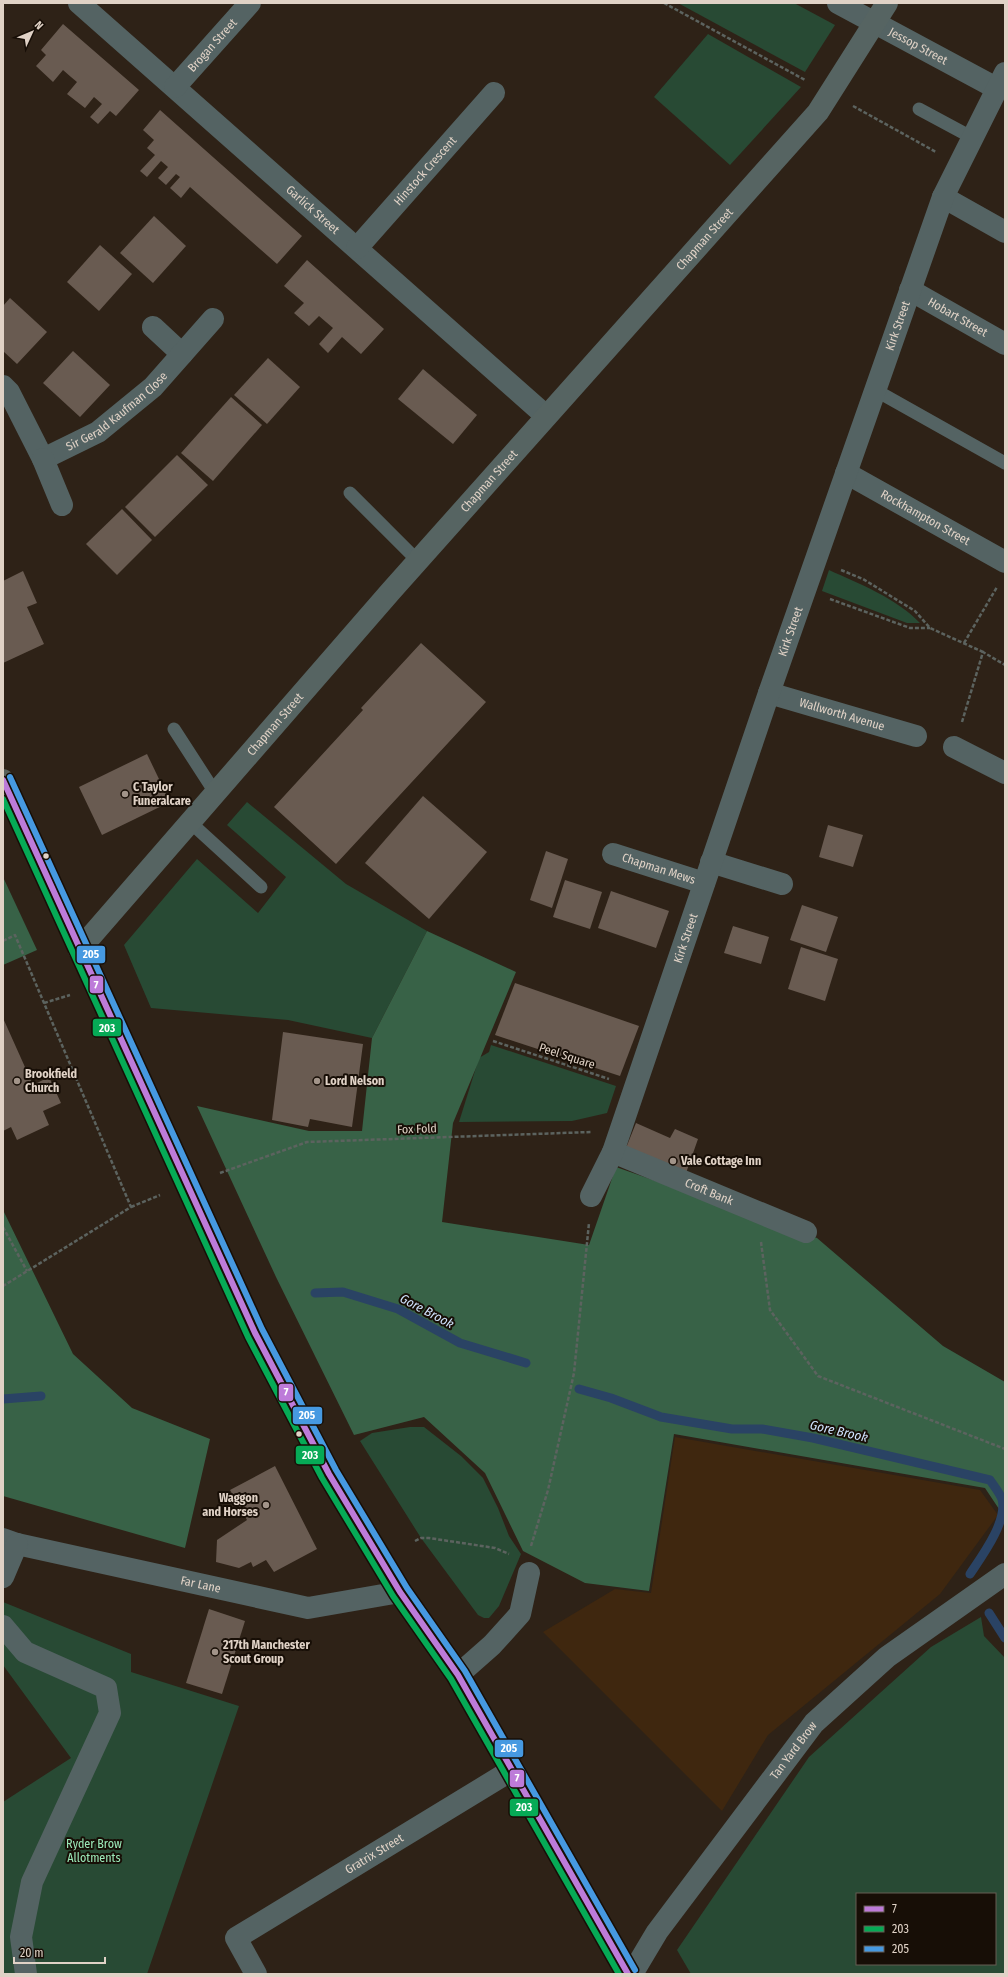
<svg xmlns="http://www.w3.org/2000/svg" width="1008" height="1977" font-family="'Fira Sans Condensed',sans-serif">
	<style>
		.built { fill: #3f270f }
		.green { fill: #284a34; fill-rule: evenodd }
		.forest { fill: #386247 }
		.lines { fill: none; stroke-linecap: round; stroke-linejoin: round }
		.stream { stroke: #2a4364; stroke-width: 9 }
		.building { fill: #695b51 }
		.path { stroke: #5c635f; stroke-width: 2.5; stroke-dasharray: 4 2; stroke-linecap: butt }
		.lane { stroke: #546363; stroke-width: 13 }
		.street { stroke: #546363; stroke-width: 22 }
		.secondary { stroke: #566462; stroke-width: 22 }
		.highway { stroke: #5a615c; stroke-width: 22 }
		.bus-1-casing { stroke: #170e06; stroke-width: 9 }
		.bus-2-casing { stroke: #170e06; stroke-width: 9 }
		.bus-3-casing { stroke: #170e06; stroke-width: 9 }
		.bus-1 { stroke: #bd7bd9; stroke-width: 6 }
		.bus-2 { stroke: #06aa56; stroke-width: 6 }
		.bus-3 { stroke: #4699e1; stroke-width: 6 }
		.poi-dot { fill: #a29489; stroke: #170e06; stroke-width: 1.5 }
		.bus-dot { fill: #e0d2c6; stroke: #170e06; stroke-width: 1.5 }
		.labels { text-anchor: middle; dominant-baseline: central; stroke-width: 4; stroke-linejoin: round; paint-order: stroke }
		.street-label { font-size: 12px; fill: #e0d2c6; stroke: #170e06 }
		.poi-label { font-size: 12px; font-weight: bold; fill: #e0d2c6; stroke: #170e06; text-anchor: start }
		.park-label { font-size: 12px; fill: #9beab9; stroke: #170e06 }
		.water-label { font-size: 13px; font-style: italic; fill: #d1e4ff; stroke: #170e06 }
		.line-badge { stroke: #170e06; stroke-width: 1.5 }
		.badge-label { font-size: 11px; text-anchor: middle; font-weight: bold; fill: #fff }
	</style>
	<rect width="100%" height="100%" fill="#2e2217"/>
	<!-- built -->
	<path class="built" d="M675,1437L980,1490L998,1515L940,1594L768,1735L722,1811L543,1632L615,1589L651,1593Z"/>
	<!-- green -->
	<g class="green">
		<path d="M678,3H794L835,25L805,72Z"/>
		<path d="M708,34L801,87L730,165L654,97Z"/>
		<path d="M829,570C860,584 896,598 920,623H907L822,591Z"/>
		<path d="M247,802L346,884L427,931L372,1038L288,1020L151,1008L124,945L197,859L258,913L286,877L227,825Z"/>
		<path d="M491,1045L616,1086L607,1113L572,1121L459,1122L479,1058L489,1052Z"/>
		<path d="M410,1427H424L461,1456L483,1478L498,1508L509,1536L521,1554L499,1606L489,1618H484L478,1615L421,1538L360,1441L372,1433Z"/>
		<path d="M3,1602L131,1654V1672L239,1706L147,1974H3V1802L71,1758L3,1665Z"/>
		<path d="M981,1617L984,1636L1005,1658V1974H691L677,1950L809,1757L931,1647ZM857,1894H995V1964H857Z"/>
	</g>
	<!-- forest -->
	<g class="forest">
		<path d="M3,877L37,950L3,965Z"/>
		<path d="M427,931L516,972L453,1123L442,1222L589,1245L616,1167L817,1238L943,1346L1005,1382V1518L985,1488L674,1434L649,1591L585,1583L523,1551L485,1473L424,1417L354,1435L276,1277L197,1106L309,1131H362L372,1038Z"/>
		<path d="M3,1210L73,1354L132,1408L210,1439L185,1548L3,1496Z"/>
	</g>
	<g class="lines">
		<!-- stream -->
		<g class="stream">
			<path d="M315,1293L343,1292L398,1309L460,1343L526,1363"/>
			<path d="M579,1389L611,1398L661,1417L732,1429H762L813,1438L990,1480C994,1486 999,1492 1002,1499C1008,1521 982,1556 970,1574"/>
			<path d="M3,1399L41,1396"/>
			<path d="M989,1613L1005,1638"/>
		</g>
	</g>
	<!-- building -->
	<g class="building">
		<path d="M63,24L139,90L116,116L110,111L98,124L90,117L102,104L94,97L85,108L67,94L77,82L71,77L63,70L53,82L36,66L46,55L41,50Z"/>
		<path d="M160,110L302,236L277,264L190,187L181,198L170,188L180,177L176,174L166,185L158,178L168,167L161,161L147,177L140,171L155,155L147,148L154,140L143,130Z"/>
		<path d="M154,216L186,246L153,283L120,253Z"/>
		<path d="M100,245L132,274L99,311L67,282Z"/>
		<path d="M307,260L384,329L361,354L342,337L328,353L319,344L333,328L319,316L309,326L294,313L304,303L284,286Z"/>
		<path d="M10,298L47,332L17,364L3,351V306Z"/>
		<path d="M73,351L110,385L80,417L43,383Z"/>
		<path d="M268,358L300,387L267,424L234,395Z"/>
		<path d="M423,369L477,415L453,444L398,399Z"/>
		<path d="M231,397L262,425L213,481L181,453Z"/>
		<path d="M177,455L208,485L155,537L125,507Z"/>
		<path d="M122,509L152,540L117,575L86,544Z"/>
		<path d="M23,571L37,603L27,607L44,644L3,663V581Z"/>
		<path d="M421,643L486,702L336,864L274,807L363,710L361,708Z"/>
		<path d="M147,754L170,802L102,835L79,787Z"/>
		<path d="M423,796L487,852L429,919L365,863Z"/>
		<path d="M828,825L863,835L853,867L819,857Z"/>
		<path d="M546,851L568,859L552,908L530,900Z"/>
		<path d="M565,880L602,892L590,929L553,917Z"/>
		<path d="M611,891L669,911L656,948L598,928Z"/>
		<path d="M802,905L838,917L826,952L790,940Z"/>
		<path d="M733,926L769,937L761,964L724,953Z"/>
		<path d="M801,947L838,959L825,1001L788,989Z"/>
		<path d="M515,983L639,1026L620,1076L495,1035Z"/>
		<path d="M3,1018L33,1085L49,1077L61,1103L43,1111L49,1125L17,1140L11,1127L3,1131Z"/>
		<path d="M283,1032L363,1044L352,1127L310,1119L308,1127L272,1120Z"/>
		<path d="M636,1123L670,1138L675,1129L698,1139L686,1173L626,1148Z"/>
		<path d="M275,1466L317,1549L274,1572L266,1560L253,1567L251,1562L239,1568L216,1562L217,1540L247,1520L230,1490Z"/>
		<path d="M209,1609L245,1621L222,1694L186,1683Z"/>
	</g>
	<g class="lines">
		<!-- path -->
		<g class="path">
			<path d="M664,3L805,80"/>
			<path d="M853,106L936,152"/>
			<path d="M841,570L863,579L915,611L930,628L983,652"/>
			<path d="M830,599L910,628H930"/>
			<path d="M964,643L997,587"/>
			<path d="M962,722L983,652L1005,665"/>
			<path d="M3,941L15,935L131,1207L3,1286"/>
			<path d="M44,1003L70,995"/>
			<path d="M493,1041L609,1079"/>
			<path d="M220,1173L307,1142L591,1132"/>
			<path d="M131,1207L160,1195"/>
			<path d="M3,1227L27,1271"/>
			<path d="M761,1242L770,1310L818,1376L1005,1449"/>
			<path d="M415,1541L421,1538H429L495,1548L509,1554"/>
			<path d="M531,1546L548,1490L574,1373L589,1223"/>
		</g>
		<!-- lane -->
		<g class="lane">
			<path d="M919,109L973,138"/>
			<path d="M875,390L1005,463"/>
			<path d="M350,493L418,561"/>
			<path d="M174,729L216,794"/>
			<path d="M191,823L261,887"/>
		</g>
		<!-- street -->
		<g class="street">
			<path id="s1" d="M79,3L546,416"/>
			<path id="s2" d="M838,3L998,89"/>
			<path id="s3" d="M175,87L250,3"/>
			<path d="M943,197L1005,232"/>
			<path id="s4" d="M357,248L494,93"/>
			<path id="s5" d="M910,290L1005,344"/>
			<path d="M153,327L182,354"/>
			<path id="s6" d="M3,386L9,392L43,459L98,432L153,387L213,319"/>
			<path d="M43,459L62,505"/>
			<path id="s7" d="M846,473L1005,562"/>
			<path id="s8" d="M769,693L916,736"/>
			<path d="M954,747L1005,773"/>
			<path id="s9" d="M613,854L704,883"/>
			<path d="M711,862L782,884"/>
			<path id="s10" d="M613,1152L806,1232"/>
			<path id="s11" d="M591,1196L613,1152L769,693L943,197L1005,73"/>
			<path id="s12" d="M3,1539L17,1544L308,1608L400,1592"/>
			<path d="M3,1577L17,1544"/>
			<path d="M3,1626L25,1652L106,1688L110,1713L32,1882L21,1937L26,1974"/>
			<path d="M458,1675L492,1645L520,1614L529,1573"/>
			<path id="s13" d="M256,1974L236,1938L512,1770"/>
			<path id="s14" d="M632,1974L657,1932L814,1723L887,1657L1005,1574"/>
		</g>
		<!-- secondary -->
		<path class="secondary" id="s15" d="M79,950L391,591L818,112L887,3"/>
		<!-- highway -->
		<path class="highway" d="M3,780L255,1333L329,1474L400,1592L458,1675L628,1974"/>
		<!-- bus-1 casing -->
		<g class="bus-1-casing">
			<path id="bus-1" d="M3,780L255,1333L329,1474L400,1592L458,1675L628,1974"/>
		</g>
		<!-- bus-2 casing -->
		<g class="bus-2-casing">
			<path id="bus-2" d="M3,799L248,1337L322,1478L393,1596L451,1679L619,1974"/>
		</g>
		<!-- bus-3 casing -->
		<g class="bus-3-casing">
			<path id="bus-3" d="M10,777L262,1329L336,1470L407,1588L465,1671L635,1970"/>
		</g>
		<!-- bus-1 -->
		<use href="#bus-1" class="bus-1"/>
		<!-- bus-2 -->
		<use href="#bus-2" class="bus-2"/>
		<!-- bus-3 -->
		<use href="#bus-3" class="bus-3"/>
	</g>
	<!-- markers -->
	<g class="poi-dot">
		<circle cx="125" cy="794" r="4"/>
		<circle cx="17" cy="1081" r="4"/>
		<circle cx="317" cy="1081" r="4"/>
		<circle cx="673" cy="1161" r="4"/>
		<circle cx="266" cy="1505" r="4"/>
		<circle cx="215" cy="1652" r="4"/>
	</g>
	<g class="bus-dot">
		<circle cx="46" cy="856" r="3.5"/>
		<circle cx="299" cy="1434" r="3.5"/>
	</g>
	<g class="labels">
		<!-- street labels -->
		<g class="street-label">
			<text stroke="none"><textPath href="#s3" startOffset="56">Brogan Street</textPath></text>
			<text stroke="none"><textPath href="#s2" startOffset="91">Jessop Street</textPath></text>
			<text stroke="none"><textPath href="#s4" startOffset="103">Hinstock Crescent</textPath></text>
			<text stroke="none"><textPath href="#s1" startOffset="312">Garlick Street</textPath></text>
			<text stroke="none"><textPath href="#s15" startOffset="947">Chapman Street</textPath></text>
			<text stroke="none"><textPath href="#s5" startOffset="55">Hobart Street</textPath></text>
			<text stroke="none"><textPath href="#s11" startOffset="923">Kirk Street</textPath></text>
			<text stroke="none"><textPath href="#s6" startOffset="172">Sir Gerald Kaufman Close</textPath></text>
			<text stroke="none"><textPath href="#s15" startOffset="623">Chapman Street</textPath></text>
			<text stroke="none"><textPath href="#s7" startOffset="91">Rockhampton Street</textPath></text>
			<text stroke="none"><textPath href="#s11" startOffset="599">Kirk Street</textPath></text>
			<text stroke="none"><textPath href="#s8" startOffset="76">Wallworth Avenue</textPath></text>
			<text stroke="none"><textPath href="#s15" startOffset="299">Chapman Street</textPath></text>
			<text stroke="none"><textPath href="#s9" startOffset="48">Chapman Mews</textPath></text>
			<text stroke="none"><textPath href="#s11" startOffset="275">Kirk Street</textPath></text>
			<text transform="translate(567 1056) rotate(18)">Peel Square</text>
			<text transform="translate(417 1129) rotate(-2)">Fox Fold</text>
			<text stroke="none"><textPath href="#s10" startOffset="104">Croft Bank</textPath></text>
			<text stroke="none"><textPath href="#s12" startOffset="203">Far Lane</textPath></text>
			<text stroke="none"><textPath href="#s14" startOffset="276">Tan Yard Brow</textPath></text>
			<text stroke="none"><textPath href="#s13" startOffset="203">Gratrix Street</textPath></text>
		</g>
		<!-- poi labels -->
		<g class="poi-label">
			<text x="133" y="787">C Taylor<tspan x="133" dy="14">Funeralcare</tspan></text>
			<text x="25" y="1074">Brookfield<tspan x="25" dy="14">Church</tspan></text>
			<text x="325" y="1081">Lord Nelson</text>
			<text x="681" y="1161">Vale Cottage Inn</text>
			<text x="258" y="1498" text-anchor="end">Waggon<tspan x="258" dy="14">and Horses</tspan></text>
			<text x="223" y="1645">217th Manchester<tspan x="223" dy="14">Scout Group</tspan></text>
		</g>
		<!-- park labels -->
		<g class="park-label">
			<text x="94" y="1844">Ryder Brow<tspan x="94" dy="14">Allotments</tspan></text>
		</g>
		<!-- water labels -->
		<g class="water-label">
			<text transform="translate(427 1311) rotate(28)">Gore Brook</text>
			<text transform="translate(839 1431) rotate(13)">Gore Brook</text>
		</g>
	</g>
	<g class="line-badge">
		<rect x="76" y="945" width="30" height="19" rx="4" fill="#4699e1"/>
		<rect x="89" y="975" width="15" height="19" rx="4" fill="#bd7bd9"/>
		<rect x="92" y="1018" width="30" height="19" rx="4" fill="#06aa56"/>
		<rect x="278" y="1383" width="16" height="19" rx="4" fill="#bd7bd9"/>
		<rect x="292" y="1406" width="31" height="19" rx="4" fill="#4699e1"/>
		<rect x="295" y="1445" width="30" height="20" rx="4" fill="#06aa56"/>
		<rect x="494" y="1739" width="30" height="19" rx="4" fill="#4699e1"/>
		<rect x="509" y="1769" width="16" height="19" rx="4" fill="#bd7bd9"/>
		<rect x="509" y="1798" width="30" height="19" rx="4" fill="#06aa56"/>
	</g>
	<g class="badge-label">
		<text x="91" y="958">205</text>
		<text x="96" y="989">7</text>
		<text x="107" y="1032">203</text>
		<text x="286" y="1396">7</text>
		<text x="307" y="1419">205</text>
		<text x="310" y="1459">203</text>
		<text x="509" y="1752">205</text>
		<text x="517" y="1782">7</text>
		<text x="524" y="1811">203</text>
	</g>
	<!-- border -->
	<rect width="1008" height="1977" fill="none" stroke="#e0d2c6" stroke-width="8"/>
	<!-- legend -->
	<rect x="856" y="1893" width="140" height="72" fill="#170e06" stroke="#675c53"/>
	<rect x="864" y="1906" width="20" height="6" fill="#bd7bd9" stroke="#675c53"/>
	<text x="892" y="1913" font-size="12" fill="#e0d2c6">7</text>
	<rect x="864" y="1926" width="20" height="6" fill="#06aa56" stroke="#675c53"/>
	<text x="892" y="1933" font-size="12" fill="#e0d2c6">203</text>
	<rect x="864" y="1946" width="20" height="6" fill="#4699e1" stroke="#675c53"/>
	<text x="892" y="1953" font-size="12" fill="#e0d2c6">205</text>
	<!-- north arrow -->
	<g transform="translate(32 32) rotate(46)" stroke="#170e06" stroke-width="3" paint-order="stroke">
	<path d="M0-3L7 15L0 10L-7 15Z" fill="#e0d2c6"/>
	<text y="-6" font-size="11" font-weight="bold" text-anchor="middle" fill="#e0d2c6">N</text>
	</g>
	<!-- scale -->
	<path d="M14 1957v6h91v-6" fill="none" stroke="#e0d2c6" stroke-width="2"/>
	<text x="20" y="1957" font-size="12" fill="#e0d2c6" stroke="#170e06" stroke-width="3" paint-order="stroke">20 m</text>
</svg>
